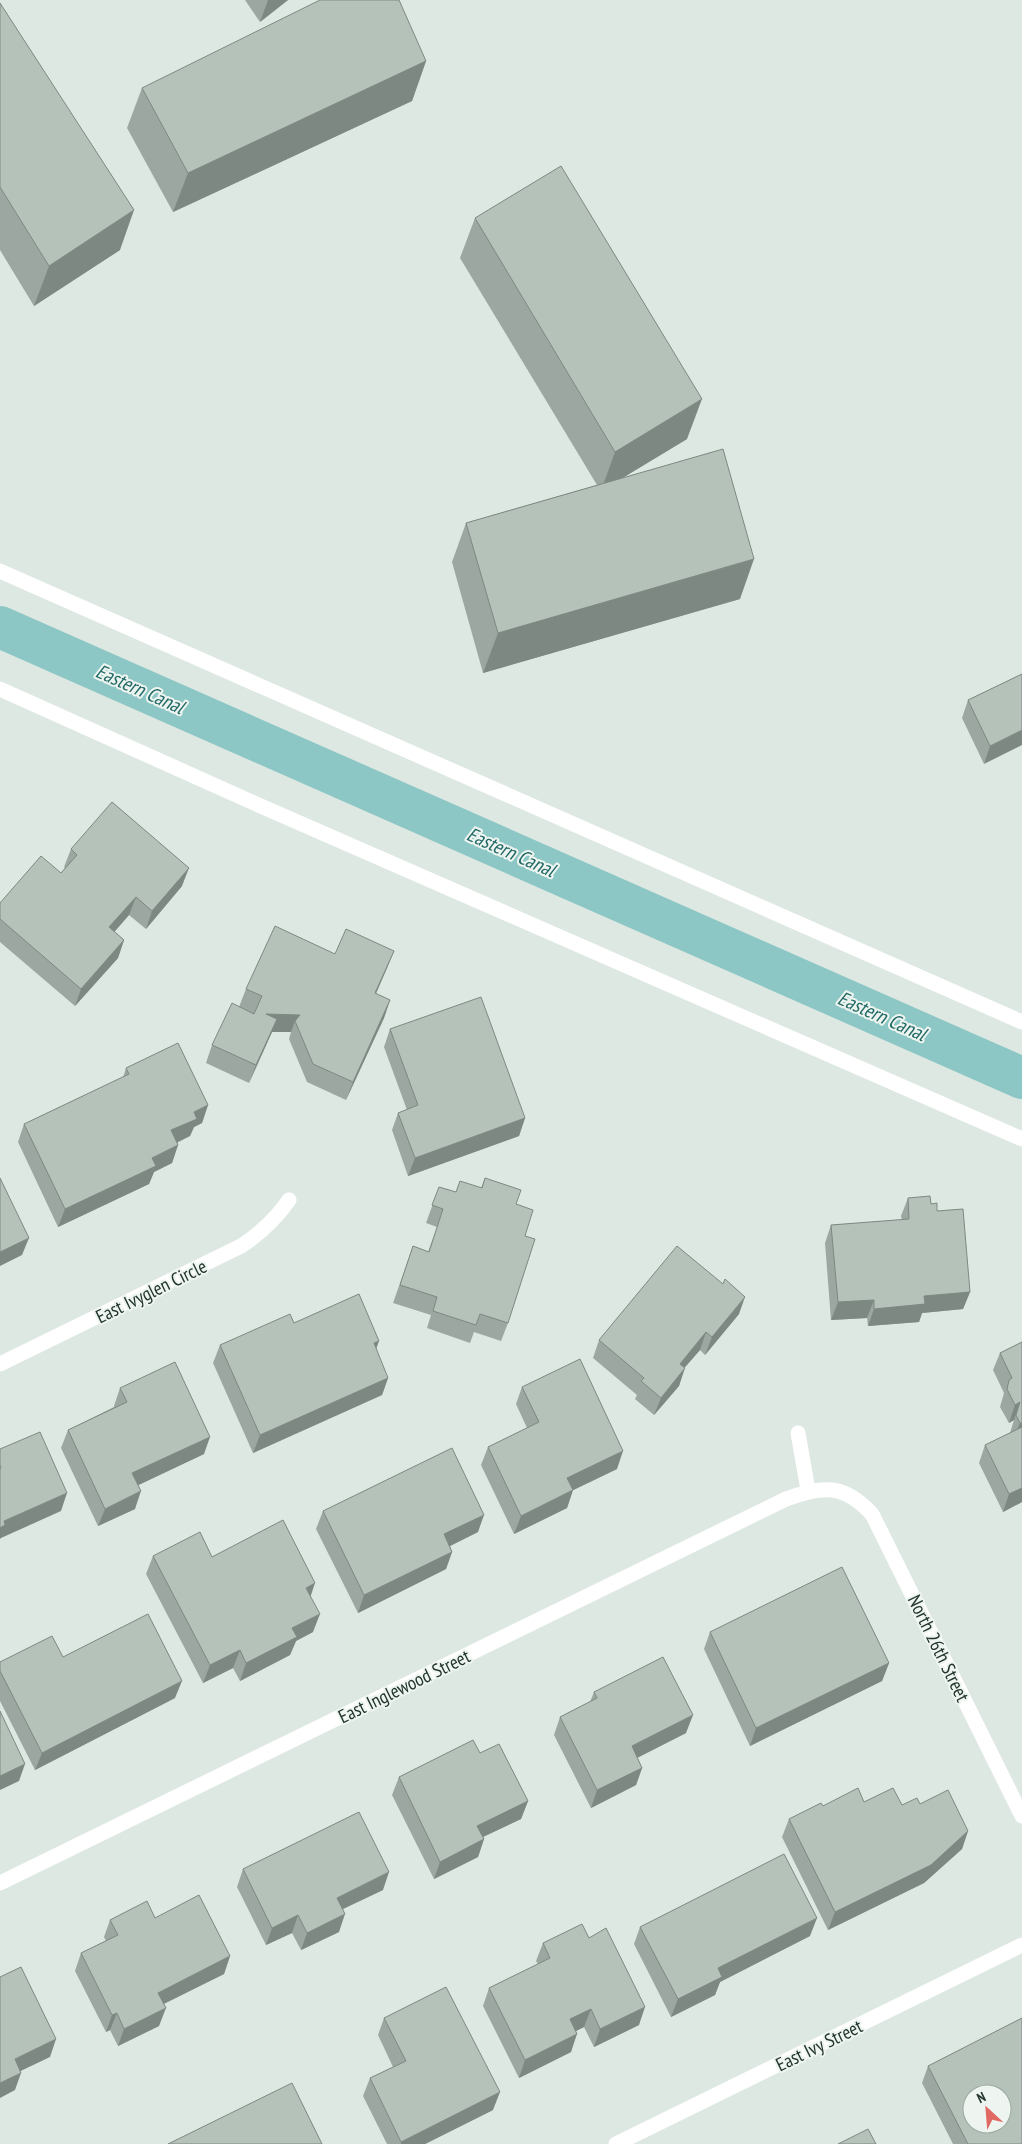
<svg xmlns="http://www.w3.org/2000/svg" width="1022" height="2144" font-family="'PT Sans Narrow',sans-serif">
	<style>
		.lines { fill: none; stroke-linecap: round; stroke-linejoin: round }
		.canal { stroke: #8cc7c5; stroke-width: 42 }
		.service { stroke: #fff; stroke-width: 15 }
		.minor { stroke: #fff; stroke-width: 15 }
		.wall { fill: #9ba7a0 }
		.shaded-wall { fill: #7e8882 }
		.building { fill: #b4c2ba; stroke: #7e8882; fill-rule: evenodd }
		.labels { text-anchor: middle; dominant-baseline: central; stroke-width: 4; stroke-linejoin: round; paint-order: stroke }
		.street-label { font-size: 19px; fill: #22352c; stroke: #eef5f0 }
		.water-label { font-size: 20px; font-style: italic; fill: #236a68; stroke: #eef5f0 }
	</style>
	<rect width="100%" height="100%" fill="#dee8e2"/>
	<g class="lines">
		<!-- canal -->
		<path class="canal" d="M0,627L1022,1078"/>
		<!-- service -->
		<g class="service">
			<path d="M0,571L1022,1022"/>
			<path d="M0,689L254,803L1022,1139"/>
		</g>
		<!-- minor -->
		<g class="minor">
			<path d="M0,1364L241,1246C261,1233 275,1220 289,1200"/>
			<path d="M798,1433L808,1490"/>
			<path d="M0,1883L786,1499C823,1485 844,1484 872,1514L1022,1816"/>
			<path d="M616,2144L1022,1945"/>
		</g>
	</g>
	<!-- wall -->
	<g class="wall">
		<path d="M245,0H288L260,22Z"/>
		<path d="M0,3L120,250L34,306L0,250Z"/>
		<path d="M426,61L412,101L173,212L127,128L142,88Z"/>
		<path d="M475,218L687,439L624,477L740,599L483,673L452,562L466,523L597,485L460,258Z"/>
		<path d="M1022,674L984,764L962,718L968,700Z"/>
		<path d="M71,849L182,886L146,929L129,915L114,932L124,940L118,958L75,1006L0,942V903L61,873L65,868L64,867Z"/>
		<path d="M394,951L387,968L376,994L390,1000L384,1018L346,1100L307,1082L289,1039L291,1032H272L249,1083L206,1063L212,1045L239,1007L246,989L335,954Z"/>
		<path d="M390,1029L525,1118L519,1136L408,1176L392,1130L398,1113L407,1110L384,1047Z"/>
		<path d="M126,1068L208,1105L202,1123L194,1127L190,1136L177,1143L178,1145L172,1163L154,1172L149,1184L58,1227L18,1142L24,1124L123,1078Z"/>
		<path d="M485,1178L516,1204L525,1236L508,1323L501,1341L474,1332L470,1343L427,1328L431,1315L393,1303L413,1246L428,1252L437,1227L426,1223L439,1187L456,1192L481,1188Z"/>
		<path d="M908,1198L931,1204L937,1211L970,1292L963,1309L922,1313L919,1322L868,1326L867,1318L831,1320L825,1243L831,1225L902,1220L901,1216Z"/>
		<path d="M739,1314L705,1355L700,1350L684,1368L679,1386L654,1415L635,1399L637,1395L593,1358L599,1340Z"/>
		<path d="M294,1323L388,1378L382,1395L253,1453L213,1363L220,1345Z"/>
		<path d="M1022,1342V1502L1003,1512L979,1463L985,1445L1010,1433L1014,1420L1009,1423L1000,1407L1004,1393L993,1370L1000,1353Z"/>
		<path d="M522,1387L617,1469L573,1490L567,1508L514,1534L481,1465L488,1447L527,1428L516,1404Z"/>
		<path d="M120,1388L204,1454L138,1485L135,1509L98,1526L61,1448L68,1430L114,1407V1406Z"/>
		<path d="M323,1511L478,1532L450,1546L452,1552L446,1569L358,1613L316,1529Z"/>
		<path d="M153,1556L212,1557L310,1596L313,1632L296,1641L290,1655L240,1681L233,1668L203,1683L146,1574Z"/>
		<path d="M710,1632L889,1663L882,1681L750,1746L704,1649Z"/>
		<path d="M0,1662L175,1698L35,1770L0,1701Z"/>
		<path d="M594,1692L686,1733L637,1758L642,1768L636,1785L591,1808L554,1735L560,1717L590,1702Z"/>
		<path d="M480,1753L528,1801L521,1819L483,1837L484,1839L478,1857L434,1879L392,1795L399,1777Z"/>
		<path d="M864,1802L902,1805L920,1804L968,1831L962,1849L924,1883L828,1930L782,1837L789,1819Z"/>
		<path d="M243,1869L383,1890L343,1909L339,1932L301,1950L292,1933L266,1945L237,1887Z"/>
		<path d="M155,1918L230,1956L224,1974L164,2004L159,2026L118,2046L110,2030L106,2032L75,1971L81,1953L106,1941L104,1937L110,1920Z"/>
		<path d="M640,1927L810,1936L720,1982L715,1995L671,2017L634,1944Z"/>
		<path d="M589,1938L639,2025L594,2047L584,2027L576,2031L571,2052L519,2078L483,2006L489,1988L538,1964L536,1961L543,1943Z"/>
		<path d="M384,2018L493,2110L425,2144H387L363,2096L370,2078L393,2067L378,2035Z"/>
		<path d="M928,2066L1022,2144H953L922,2083Z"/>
	</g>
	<!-- shaded-wall -->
	<g class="shaded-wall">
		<path d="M268,0H288L260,22Z"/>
		<path d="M426,61L412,101L173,212L188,173Z"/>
		<path d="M134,210L120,250L34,306L49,266Z"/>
		<path d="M702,399L687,439L601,491L615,452Z"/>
		<path d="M754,559L740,599L483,673L498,633Z"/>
		<path d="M1022,730V745L984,764L990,746Z"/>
		<path d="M189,868L182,886L146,929L152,911Z"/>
		<path d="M136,897L129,915L103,945L109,927Z"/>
		<path d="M124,940L118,958L75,1006L81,989Z"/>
		<path d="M394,951L387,968L368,1011L375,993Z"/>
		<path d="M390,1000L384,1018L346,1100L353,1082Z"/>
		<path d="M266,1014L300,1015L295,1021L291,1032H272L249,1083L256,1065Z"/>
		<path d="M208,1105L202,1123L194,1127L190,1136L164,1148L171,1130L194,1112Z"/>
		<path d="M525,1118L519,1136L408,1176L415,1158Z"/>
		<path d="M178,1145L172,1163L154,1172L149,1184L58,1227L65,1209L152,1158Z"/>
		<path d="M29,1238L22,1255L0,1266V1252Z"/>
		<path d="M970,1292L963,1309L922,1313L919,1322L868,1326L874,1309L924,1296Z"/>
		<path d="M745,1297L739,1314L705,1355L712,1337Z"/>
		<path d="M874,1300L867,1318L831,1320L838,1302Z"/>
		<path d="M706,1332L700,1350L673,1381L680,1364Z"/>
		<path d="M379,1341L373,1358L374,1343Z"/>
		<path d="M685,1368L679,1386L654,1415L661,1398Z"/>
		<path d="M388,1378L382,1395L253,1453L260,1435Z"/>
		<path d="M1020,1402L1014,1420L1009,1423L1015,1405Z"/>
		<path d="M1020,1423H1022V1442L1013,1441Z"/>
		<path d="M210,1437L204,1454L126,1491L132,1473Z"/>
		<path d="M623,1451L617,1469L561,1496L567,1478Z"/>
		<path d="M1022,1488V1502L1003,1512L1009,1494Z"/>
		<path d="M573,1490L567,1508L514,1534L521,1516Z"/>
		<path d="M141,1491L135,1509L98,1526L105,1509Z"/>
		<path d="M67,1493L61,1511L1,1538L0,1539V1528L4,1521Z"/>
		<path d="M484,1515L478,1532L438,1552L444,1534Z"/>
		<path d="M452,1552L446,1569L358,1613L364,1595Z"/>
		<path d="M315,1583L309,1601L306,1588Z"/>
		<path d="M320,1614L313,1632L296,1641L290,1655L240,1681L246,1663L292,1628Z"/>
		<path d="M240,1650L233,1668L203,1683L210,1665Z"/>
		<path d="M889,1663L882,1681L750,1746L756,1728Z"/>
		<path d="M182,1681L175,1698L35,1770L42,1753Z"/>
		<path d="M693,1715L686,1733L625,1764L632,1746Z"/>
		<path d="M25,1764L19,1781L0,1790V1776Z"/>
		<path d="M642,1768L636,1785L591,1808L597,1790Z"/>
		<path d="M528,1801L521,1819L470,1843L477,1826Z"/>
		<path d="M968,1831L962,1849L924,1883L828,1930L835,1912Z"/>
		<path d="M484,1839L478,1857L434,1879L440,1862Z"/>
		<path d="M389,1872L383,1890L330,1915L337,1898Z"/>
		<path d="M345,1914L339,1932L301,1950L307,1933Z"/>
		<path d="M298,1915L292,1933L266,1945L272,1928Z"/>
		<path d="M817,1918L810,1936L720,1982L715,1995L671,2017L678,1999L718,1968Z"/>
		<path d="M230,1956L224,1974L151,2010L158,1993Z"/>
		<path d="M645,2007L639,2025L594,2047L600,2029Z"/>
		<path d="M166,2008L159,2026L118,2046L124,2029Z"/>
		<path d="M591,2009L584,2027L564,2037L570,2019Z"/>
		<path d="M117,2013L110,2030L106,2032L112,2015Z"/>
		<path d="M577,2034L571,2052L519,2078L525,2060Z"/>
		<path d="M56,2039L50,2057L8,2077L15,2059Z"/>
		<path d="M21,2073L15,2090L0,2098V2083Z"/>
		<path d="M500,2092L493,2110L425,2144H401V2142Z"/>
	</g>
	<!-- building -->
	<g class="building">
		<path d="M320,0H399L426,61L188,173L142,88Z"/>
		<path d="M0,3L134,210L49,266L0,187Z"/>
		<path d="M561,166L702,399L615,452L475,218Z"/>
		<path d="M723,449L754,559L498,633L466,523Z"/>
		<path d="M1022,674V730L990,746L968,700Z"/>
		<path d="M112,802L189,868L152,911L136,897L109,927L124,940L81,989L0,919V903L41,856L61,873L77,855L71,849Z"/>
		<path d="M275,926L335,954L346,929L394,951L375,993L390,1000L353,1082L313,1064L295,1021L300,1015L266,1014L277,1019L256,1065L212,1045L232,1003L254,1014L262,996L246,989Z"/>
		<path d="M481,997L525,1118L415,1158L398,1113L418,1105L390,1029Z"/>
		<path d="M178,1043L208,1105L194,1112L197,1119L171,1130L178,1145L152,1158L156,1166L65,1209L24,1124L129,1074L126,1068Z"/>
		<path d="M0,1178L29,1238L0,1252Z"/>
		<path d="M485,1178L521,1190L516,1204L533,1210L525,1236L535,1239L508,1323L480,1314L476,1325L433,1311L437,1297L400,1285L413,1246L429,1252L443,1209L432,1205L439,1187L456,1192L460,1181L482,1188Z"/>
		<path d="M930,1196L931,1204L937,1203V1211L963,1209L970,1292L924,1296L925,1304L874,1309V1300L838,1302L831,1225L909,1219L908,1198Z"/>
		<path d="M677,1246L723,1284L725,1279L745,1297L712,1337L706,1332L680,1364L685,1368L661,1398L641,1381L644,1378L599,1340Z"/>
		<path d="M359,1294L379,1341L374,1343L388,1378L260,1435L220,1345L290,1314L294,1323Z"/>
		<path d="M1022,1342V1423H1020L1016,1415L1020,1402L1015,1405L1007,1389L1009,1380L1012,1378L1000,1353Z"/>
		<path d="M580,1359L623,1451L567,1478L573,1490L521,1516L488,1447L539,1422L522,1387Z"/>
		<path d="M175,1362L210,1437L132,1473L141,1491L105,1509L68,1430L127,1402L120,1388Z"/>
		<path d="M1022,1427V1488L1009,1494L985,1445Z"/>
		<path d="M40,1432L67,1493L4,1521L5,1525L0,1528V1469L1,1468L0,1465V1449Z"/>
		<path d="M452,1448L484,1515L444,1534L452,1552L364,1595L323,1511Z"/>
		<path d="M283,1520L315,1583L306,1588L320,1614L292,1628L297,1637L246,1663L240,1650L210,1665L153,1556L200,1532L212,1557Z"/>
		<path d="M842,1567L889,1663L756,1728L710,1632Z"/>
		<path d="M148,1614L182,1681L42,1753L0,1671V1662L52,1636L63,1657Z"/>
		<path d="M663,1657L693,1715L632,1746L642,1768L597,1790L560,1717L597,1698L594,1692Z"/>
		<path d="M0,1711L25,1764L0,1776Z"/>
		<path d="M473,1740L480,1753L499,1744L528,1801L477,1826L484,1839L440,1862L399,1777Z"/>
		<path d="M858,1788L864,1802L893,1788L902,1805L917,1798L920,1804L948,1790L968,1831L931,1865L835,1912L789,1819L821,1803L823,1806Z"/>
		<path d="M359,1812L389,1872L337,1898L345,1914L307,1933L298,1915L272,1928L243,1869Z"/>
		<path d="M784,1854L817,1918L718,1968L722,1977L678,1999L640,1927Z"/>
		<path d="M199,1895L230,1956L158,1993L166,2008L124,2029L117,2013L112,2015L81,1953L118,1935L110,1920L147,1901L155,1918Z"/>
		<path d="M582,1924L589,1938L606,1928L645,2007L600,2029L591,2009L570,2019L577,2034L525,2060L489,1988L550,1958L543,1943Z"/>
		<path d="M21,1967L56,2039L15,2059L21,2073L0,2083V1977Z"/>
		<path d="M446,1987L500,2092L401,2142L370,2078L406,2061L384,2018Z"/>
		<path d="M1022,2018V2144H968L928,2066ZM972,2094H1002V2124H972Z"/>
		<path d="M292,2083L322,2144H168Z"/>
		<path d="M868,2129L876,2144H838Z"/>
	</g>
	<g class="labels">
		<!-- street labels -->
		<g class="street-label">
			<text transform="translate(151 1291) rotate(-26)">East Ivyglen Circle</text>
			<text transform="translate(939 1648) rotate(64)">North 26th Street</text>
			<text transform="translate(404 1686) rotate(-26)">East Inglewood Street</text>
			<text transform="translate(819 2045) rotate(-26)">East Ivy Street</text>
		</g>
		<!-- water labels -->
		<g class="water-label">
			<text transform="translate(140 689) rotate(24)">Eastern Canal</text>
			<text transform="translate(511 852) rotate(24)">Eastern Canal</text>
			<text transform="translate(882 1016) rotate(24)">Eastern Canal</text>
		</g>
	</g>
	<!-- north arrow -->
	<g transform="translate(987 2109) rotate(334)"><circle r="24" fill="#eef5f0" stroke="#9ca8a2"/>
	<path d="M0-4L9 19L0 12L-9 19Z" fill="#e16963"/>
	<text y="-8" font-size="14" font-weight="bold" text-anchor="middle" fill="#22352c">N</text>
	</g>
</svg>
